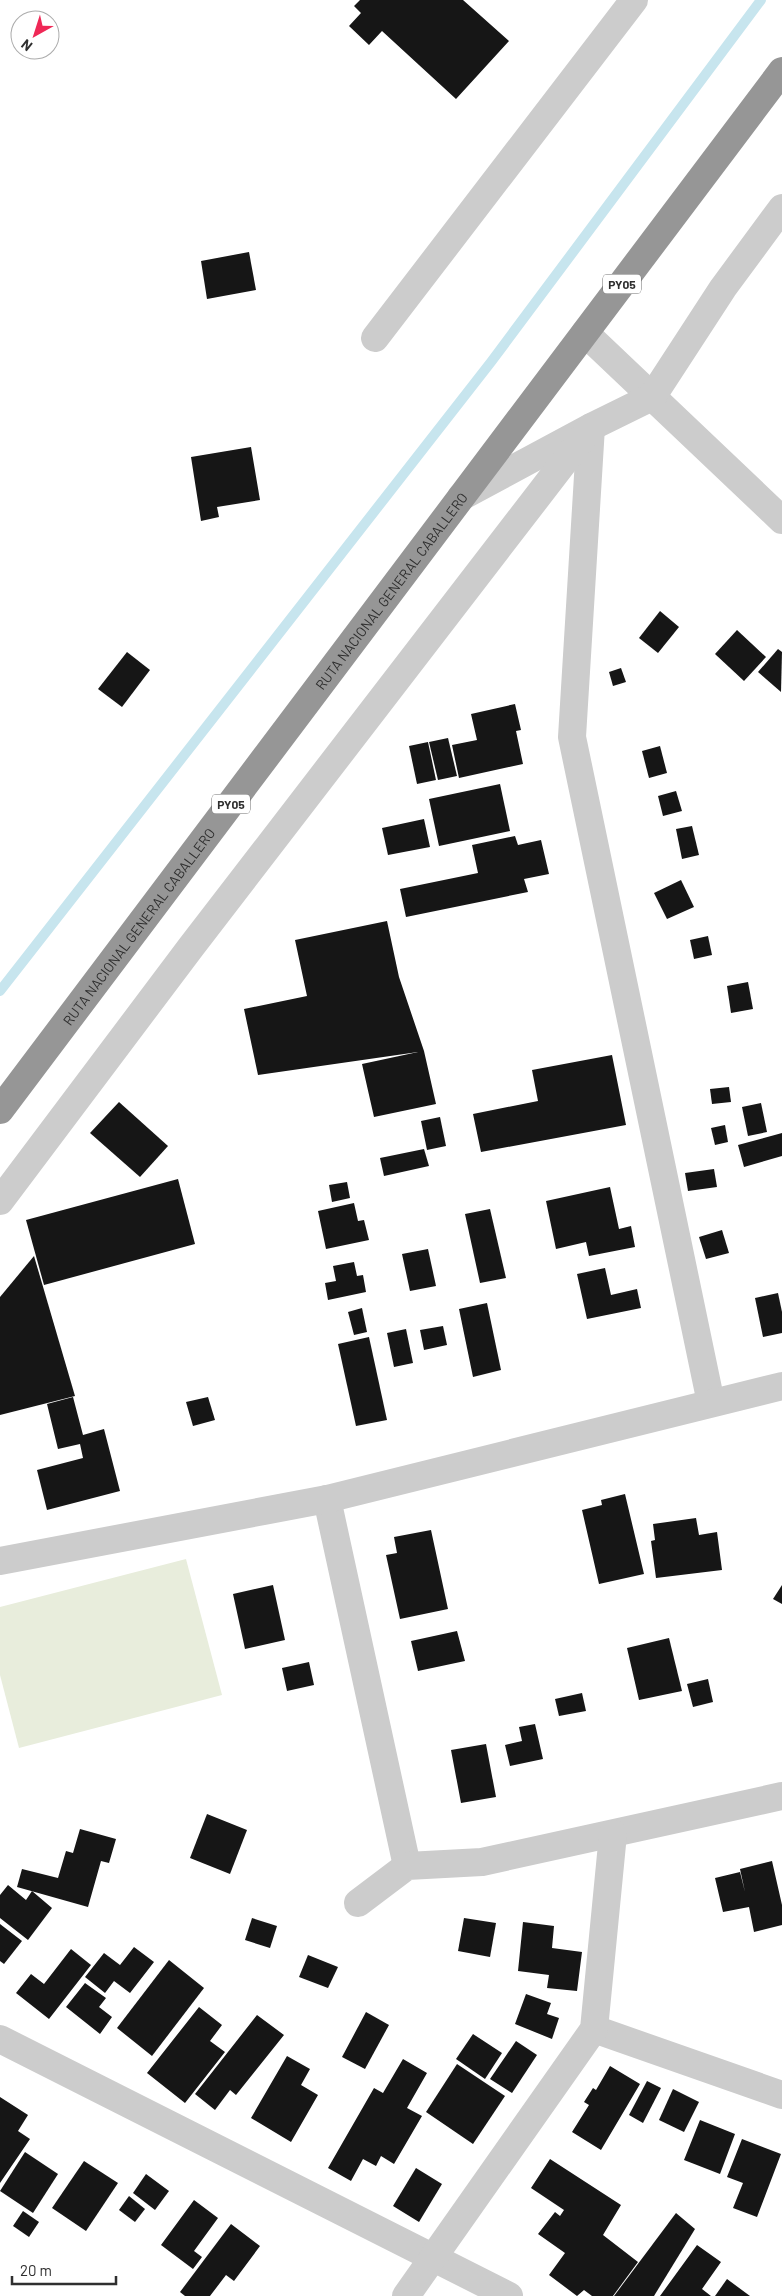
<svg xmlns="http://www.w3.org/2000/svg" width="782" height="2296" font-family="Barlow,sans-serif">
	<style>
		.green { fill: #e8eddc }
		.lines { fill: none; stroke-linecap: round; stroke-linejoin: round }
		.stream { stroke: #c7e5ee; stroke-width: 10 }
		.building { fill: #161616 }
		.minor { stroke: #ccc; stroke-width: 28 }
		.highway { stroke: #969696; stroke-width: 28 }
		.labels { text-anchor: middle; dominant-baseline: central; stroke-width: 5; stroke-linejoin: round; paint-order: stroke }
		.shield { fill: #fff; stroke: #6d6d6d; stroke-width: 1 }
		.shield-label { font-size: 12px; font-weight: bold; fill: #2f2f2f }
		.street-label { font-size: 14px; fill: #2f2f2f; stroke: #fff }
	</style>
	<rect width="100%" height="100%" fill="#fff"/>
	<!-- green -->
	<path class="green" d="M186,1559L222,1695L19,1748L0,1675V1607Z"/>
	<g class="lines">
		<!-- stream -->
		<path class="stream" d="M0,991L491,362L761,0"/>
	</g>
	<!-- building -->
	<g class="building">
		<path d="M360,0H463L509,41L456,99L382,31L369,45L349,26L361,13L354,6Z"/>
		<path d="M249,252L256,290L207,299L201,261Z"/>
		<path d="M251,447L260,500L217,507L219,517L201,521L191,457Z"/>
		<path d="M660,611L679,627L658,653L639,638Z"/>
		<path d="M737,630L766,657L744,681L715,654Z"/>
		<path d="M778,649L782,652L781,692L758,672Z"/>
		<path d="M127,652L150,670L122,707L98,689Z"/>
		<path d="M621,668L626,682L613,686L609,672Z"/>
		<path d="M515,704L521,730L516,731L523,764L459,778L452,745L477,740L471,714Z"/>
		<path d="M448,738L457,776L438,780L429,742Z"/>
		<path d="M428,742L436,780L417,784L409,746Z"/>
		<path d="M660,746L667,773L649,778L642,751Z"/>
		<path d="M500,784L510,831L439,846L429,799Z"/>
		<path d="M676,791L682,811L663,816L658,796Z"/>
		<path d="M424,819L430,847L388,855L382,828Z"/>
		<path d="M692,826L699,855L682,859L676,829Z"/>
		<path d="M515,836L518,845L541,840L549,874L524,879L528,892L406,917L400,889L478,873L472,845Z"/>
		<path d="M681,880L694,907L667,919L654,893Z"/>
		<path d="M387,921L399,977L424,1051L436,1104L374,1117L362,1064L418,1052L258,1075L244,1009L307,996L295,940Z"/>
		<path d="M708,936L712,955L694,959L690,940Z"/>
		<path d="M748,982L753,1009L731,1013L727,986Z"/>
		<path d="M612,1055L626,1125L481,1152L473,1114L538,1101L532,1070Z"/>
		<path d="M729,1087L731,1102L712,1104L710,1089Z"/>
		<path d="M119,1102L168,1146L140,1177L90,1133Z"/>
		<path d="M761,1103L767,1132L748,1136L742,1107Z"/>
		<path d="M440,1117L446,1146L427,1150L421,1121Z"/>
		<path d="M725,1125L728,1142L715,1145L711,1128Z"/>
		<path d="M782,1133V1156L744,1167L738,1145Z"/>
		<path d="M424,1149L429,1166L384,1176L380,1158Z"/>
		<path d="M714,1169L717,1187L688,1191L685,1173Z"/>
		<path d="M178,1179L195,1244L44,1285L26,1220Z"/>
		<path d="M347,1182L350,1198L332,1202L329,1185Z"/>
		<path d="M610,1187L619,1229L631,1226L635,1247L589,1256L586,1242L556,1249L546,1201Z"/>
		<path d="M354,1203L358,1221L364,1220L369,1240L326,1249L318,1211Z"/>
		<path d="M490,1209L506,1278L480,1283L465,1214Z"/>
		<path d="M722,1230L729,1253L706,1259L699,1237Z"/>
		<path d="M428,1249L436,1286L410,1291L402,1254Z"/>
		<path d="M34,1256L75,1396L0,1415V1297Z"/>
		<path d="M354,1262L357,1276L363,1275L366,1292L328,1300L325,1283L336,1281L333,1266Z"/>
		<path d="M605,1268L611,1295L637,1289L641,1308L587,1319L577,1274Z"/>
		<path d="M778,1293L782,1312V1333L763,1337L755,1298Z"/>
		<path d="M487,1303L501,1370L473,1377L459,1309Z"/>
		<path d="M362,1308L367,1332L354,1335L348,1312Z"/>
		<path d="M443,1326L447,1345L424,1350L420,1330Z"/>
		<path d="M406,1329L413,1363L394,1367L387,1333Z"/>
		<path d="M369,1337L387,1420L356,1426L338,1344Z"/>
		<path d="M73,1397L83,1435L104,1429L120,1491L47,1510L37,1470L83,1458L80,1444L58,1449L47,1404Z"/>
		<path d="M208,1397L215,1420L193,1426L186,1402Z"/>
		<path d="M625,1494L644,1574L599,1584L582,1510L602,1505L601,1500Z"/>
		<path d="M696,1518L699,1535L717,1532L722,1570L656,1578L651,1541L655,1540L653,1524Z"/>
		<path d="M431,1530L448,1609L400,1619L386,1555L397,1553L394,1537Z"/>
		<path d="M273,1585L285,1640L245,1649L233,1594Z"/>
		<path d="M782,1585V1604L773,1599Z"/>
		<path d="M457,1631L465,1661L418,1671L411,1641Z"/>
		<path d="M669,1638L682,1691L639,1700L627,1648Z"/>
		<path d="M309,1662L314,1685L287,1691L282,1668Z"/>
		<path d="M708,1679L713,1702L693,1707L687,1684Z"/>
		<path d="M582,1693L586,1711L559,1716L555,1699Z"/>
		<path d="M535,1724L543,1759L510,1766L505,1745L522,1741L519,1727Z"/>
		<path d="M486,1744L496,1797L461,1803L451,1750Z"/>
		<path d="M207,1814L247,1830L230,1874L190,1858Z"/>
		<path d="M80,1829L116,1839L109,1863L101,1861L88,1907L17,1887L22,1869L58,1878L66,1851L73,1853Z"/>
		<path d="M772,1861L782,1905V1925L754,1932L749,1907L723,1912L715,1878L740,1872L745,1892L740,1869Z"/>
		<path d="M8,1885L26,1900L32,1891L52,1908L28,1940L0,1918V1895Z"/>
		<path d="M252,1918L277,1926L270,1948L245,1940Z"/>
		<path d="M464,1918L496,1923L490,1957L458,1951Z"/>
		<path d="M523,1922L554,1926L552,1948L582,1952L577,1991L547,1988L549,1975L518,1971Z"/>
		<path d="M0,1924L22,1941L4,1964L0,1961Z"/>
		<path d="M134,1947L154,1962L130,1993L114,1981L105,1993L85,1977L104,1953L120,1965Z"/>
		<path d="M71,1949L91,1965L49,2019L16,1993L31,1974L44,1984Z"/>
		<path d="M308,1955L338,1967L328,1988L299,1977Z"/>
		<path d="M169,1960L204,1988L152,2056L117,2028Z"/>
		<path d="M85,1983L106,1998L99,2007L112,2017L100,2034L66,2007Z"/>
		<path d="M526,1994L551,2003L547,2014L559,2018L552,2039L515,2024Z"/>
		<path d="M199,2007L222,2025L210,2041L225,2052L185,2103L147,2073Z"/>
		<path d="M366,2012L389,2025L365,2069L342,2057Z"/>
		<path d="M257,2015L284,2035L236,2095L230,2090L215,2110L195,2094Z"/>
		<path d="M473,2034L502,2053L485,2079L456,2059Z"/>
		<path d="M516,2041L537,2055L512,2093L490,2079Z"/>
		<path d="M287,2056L310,2069L301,2085L318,2095L291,2142L251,2118Z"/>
		<path d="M403,2059L427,2073L407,2108L422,2116L394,2164L381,2156L376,2166L363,2159L351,2181L328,2168L374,2088L383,2093Z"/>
		<path d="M457,2064L505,2096L473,2144L426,2112Z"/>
		<path d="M610,2066L640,2084L601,2150L572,2132L589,2105L584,2102L593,2088L596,2090Z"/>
		<path d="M647,2081L661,2088L643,2123L629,2115Z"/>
		<path d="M673,2089L699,2102L684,2132L659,2120Z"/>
		<path d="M0,2097L28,2115L18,2131L30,2139L0,2183Z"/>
		<path d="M700,2120L735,2134L720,2174L684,2160Z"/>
		<path d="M742,2139L781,2154L757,2217L733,2208L743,2183L727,2177Z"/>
		<path d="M25,2152L58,2174L33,2213L0,2191Z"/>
		<path d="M550,2159L621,2205L603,2235L638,2262L613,2296H592L584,2290L577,2296L549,2275L565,2253L538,2234L555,2212L560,2216L564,2210L531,2188Z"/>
		<path d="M84,2161L118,2183L86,2231L52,2208Z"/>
		<path d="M416,2168L442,2184L419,2222L393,2206Z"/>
		<path d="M146,2174L169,2191L155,2210L133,2193Z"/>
		<path d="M129,2196L145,2209L135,2222L119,2210Z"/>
		<path d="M194,2200L218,2218L194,2251L202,2257L193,2269L161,2245Z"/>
		<path d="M23,2211L39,2222L29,2237L13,2226Z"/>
		<path d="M676,2213L695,2229L654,2296H614Z"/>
		<path d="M231,2224L260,2246L234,2281L226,2275L210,2296H185L180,2292Z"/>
		<path d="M697,2245L721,2262L702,2289L711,2296H660Z"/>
		<path d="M727,2279L750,2296H715Z"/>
	</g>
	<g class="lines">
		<!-- minor -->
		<g class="minor">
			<path d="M585,333L782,520"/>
			<path d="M375,338L634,0"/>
			<path d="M461,497L591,427L572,737L711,1403"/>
			<path d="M0,1201L191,947L591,427L652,397L723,288L782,208"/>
			<path d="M327,1499L407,1866"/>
			<path d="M0,1561L327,1499L782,1386"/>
			<path d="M358,1903L407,1866L482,1862L782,1796"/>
			<path d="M594,2029L782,2095"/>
			<path d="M0,2039L509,2296"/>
			<path d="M406,2296L594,2029L613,1834"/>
		</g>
		<!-- highway -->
		<path class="highway" id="s1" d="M0,1110L782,71"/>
	</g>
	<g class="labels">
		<!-- shield labels -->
		<g class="shield">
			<rect x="603" y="274.5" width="38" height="19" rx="4"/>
			<rect x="212" y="794.5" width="38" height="19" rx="4"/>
		</g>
		<g class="shield-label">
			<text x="622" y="284">PY05</text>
			<text x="231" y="804">PY05</text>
		</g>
		<!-- street labels -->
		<g class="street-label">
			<text stroke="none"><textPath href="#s1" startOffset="650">RUTA NACIONAL GENERAL CABALLERO</textPath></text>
			<text stroke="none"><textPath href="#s1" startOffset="230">RUTA NACIONAL GENERAL CABALLERO</textPath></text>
		</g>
	</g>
	<!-- north arrow -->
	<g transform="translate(35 35) rotate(219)"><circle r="24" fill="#ffffff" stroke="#acacac"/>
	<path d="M0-4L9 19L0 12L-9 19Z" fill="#ef2856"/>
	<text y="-8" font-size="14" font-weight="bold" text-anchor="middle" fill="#2f2f2f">N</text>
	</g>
	<!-- scale -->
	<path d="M12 2276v8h104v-8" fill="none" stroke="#2f2f2f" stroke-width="2.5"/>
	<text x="20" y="2276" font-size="15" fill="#2f2f2f" stroke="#ffffff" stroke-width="4" paint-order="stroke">20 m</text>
</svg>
